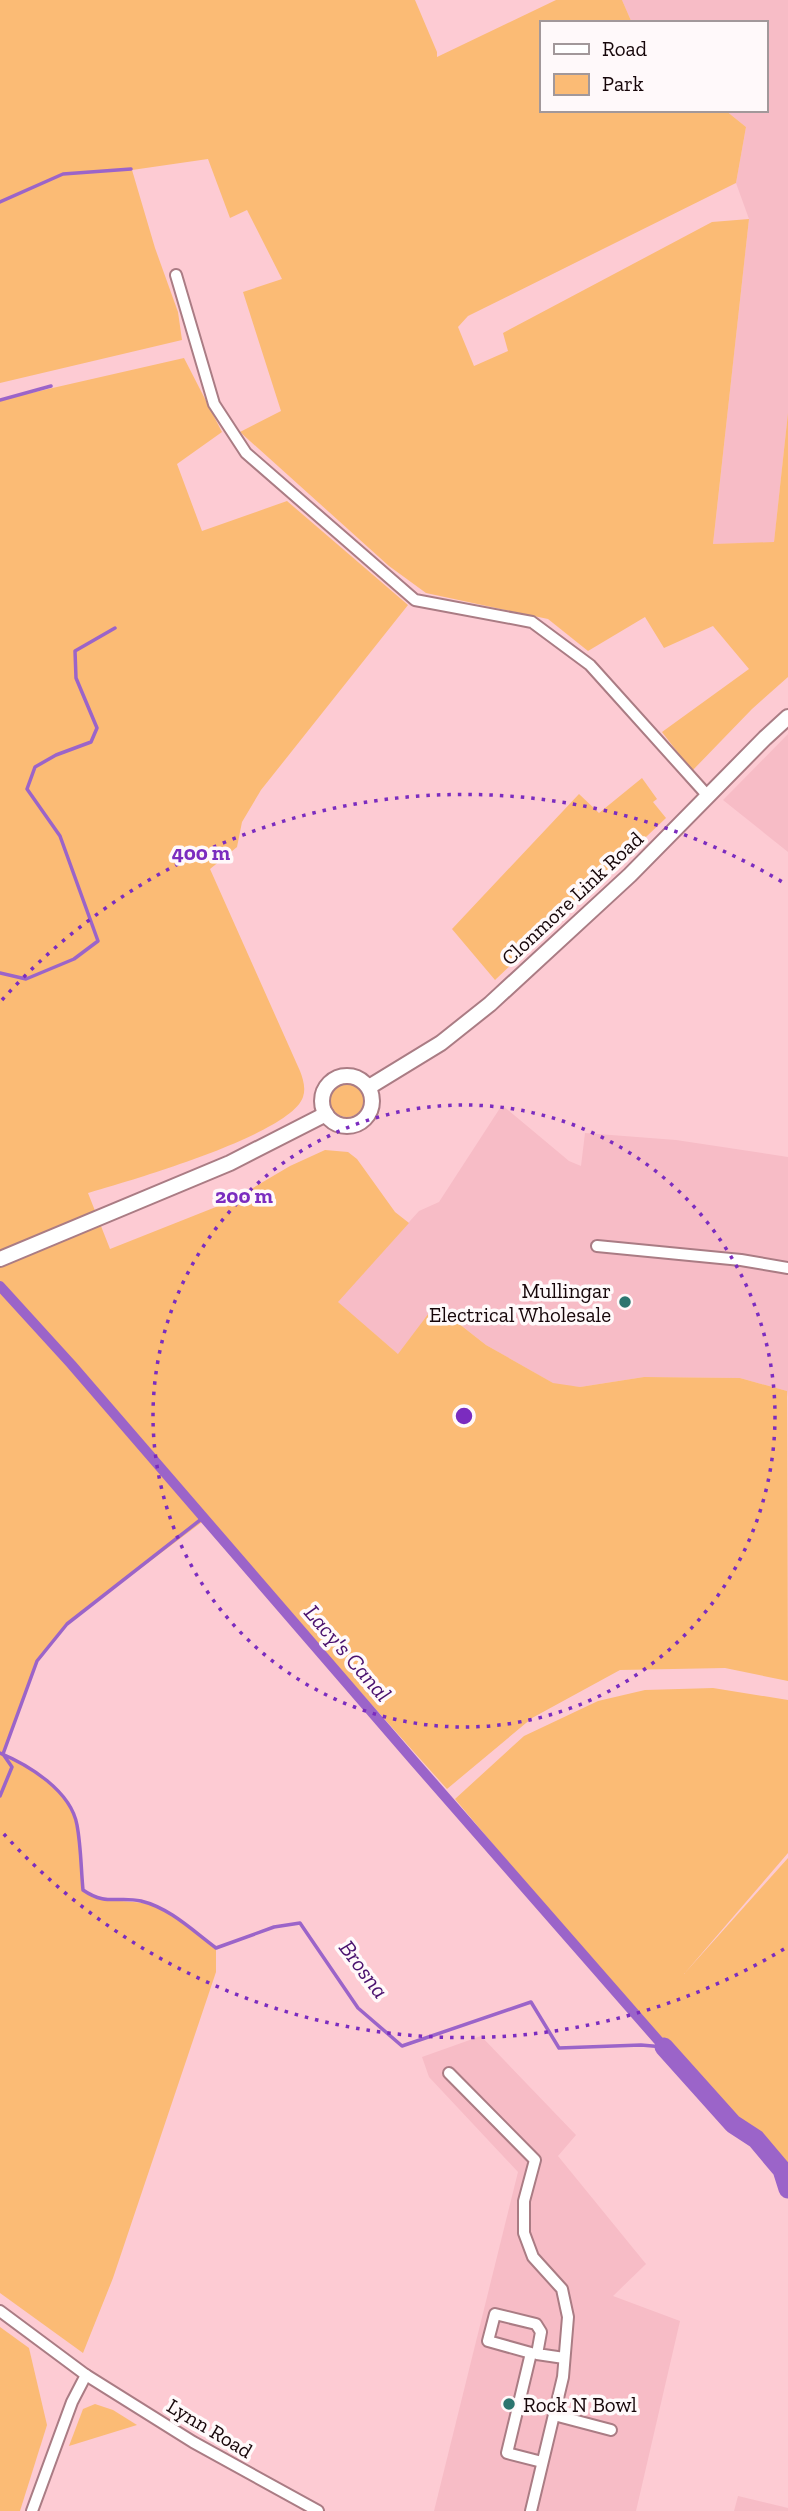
<svg xmlns="http://www.w3.org/2000/svg" width="788" height="2511" font-family="'Zilla Slab',serif">
	<style>
		.built { fill: #f7bcc6 }
		.green { fill: #fbbb75 }
		.lines { fill: none; stroke-linecap: round; stroke-linejoin: round }
		.stream { stroke: #9b64c9; stroke-width: 3.5 }
		.canal { stroke: #9b64c9; stroke-width: 10 }
		.river { stroke: #9b64c9; stroke-width: 19 }
		.minor-casing { stroke: #aa7c84; stroke-width: 14 }
		.major-casing { stroke: #aa7c84; stroke-width: 18 }
		.minor { stroke: #fff; stroke-width: 10 }
		.major { stroke: #fff; stroke-width: 14 }
		.ring { fill: none; stroke: #7b2cbf; stroke-width: 3.5; stroke-dasharray: 3.5 7 }
		.poi-dot { fill: #2c756f; stroke: #fff9fa; stroke-width: 2.5 }
		.labels { text-anchor: middle; dominant-baseline: central; stroke-width: 7; stroke-linejoin: round; paint-order: stroke }
		.street-label { font-size: 21px; fill: #160609; stroke: #fff9fa }
		.poi-label { font-size: 21px; fill: #160609; stroke: #fff9fa; text-anchor: end }
		.water-label { font-size: 23px; font-style: italic; fill: #4a116e; stroke: #fff9fa }
		.centre { fill: #7b2cbf; stroke: #fff9fa; stroke-width: 3.5 }
		.ring-label { font-size: 21px; text-anchor: middle; font-weight: bold; fill: #7b2cbf; stroke: #fff9fa; stroke-width: 7; stroke-linejoin: round; paint-order: stroke }
	</style>
	<rect width="100%" height="100%" fill="#fdcbd3"/>
	<!-- built -->
	<g class="built">
		<path d="M622,0H788V413L774,543L713,544L749,219L736,183L746,127L725,110H765V23H632Z"/>
		<path d="M788,734V852L723,800Z"/>
		<path d="M502,1105L569,1161L581,1166L585,1133L676,1140L788,1157V1397L787,1391L740,1378L644,1377L580,1387L556,1385L486,1345L435,1305L399,1355L337,1302L419,1211L439,1202Z"/>
		<path d="M481,2036L576,2135L558,2156L646,2264L613,2296L680,2321L636,2511H434L518,2172L429,2077L422,2057Z"/>
		<path d="M738,2496L788,2508V2511H734Z"/>
	</g>
	<!-- green -->
	<g class="green">
		<path d="M0,0H415L437,52V57L556,0H622L632,23H541V110H725L746,127L736,183L468,316L458,327L474,366L508,351L503,333L712,222L749,219L713,544L774,542L788,413V677L752,709L692,771L662,732L749,669L713,626L664,648L645,617L588,651L548,619L426,593L389,566L240,432L281,411L243,292L282,279L247,210L230,218L208,159L132,170L155,248L178,312L182,340L0,383Z"/>
		<path d="M184,358L222,432L177,464L202,531L287,501L408,605L261,790L242,822L237,847L210,869L300,1071C303,1079 306,1088 303,1097C290,1135 128,1181 88,1193L110,1249L231,1201L290,1166L325,1150L348,1152L357,1159L395,1212L409,1223L338,1302L398,1354L435,1305L486,1345L553,1383L580,1387L644,1377L740,1378L787,1391L788,1681L725,1668L620,1670L532,1718L447,1789L206,1519L67,1624L38,1661L3,1754C31,1768 70,1791 77,1824C82,1845 81,1869 83,1890C106,1906 132,1898 157,1906C175,1912 200,1936 216,1948V1972L113,2278L83,2353L0,2293V400Z"/>
		<path d="M642,778L657,799L653,802L666,818L495,980L452,929L579,794L599,813Z"/>
		<circle cx="347" cy="1100" r="17"/>
		<path d="M713,1688L788,1700V1853L684,1974L788,1858V2189L782,2170L756,2139L733,2124L651,2032L455,1799L524,1736L598,1701L645,1690Z"/>
		<path d="M0,2327L29,2348L47,2425L20,2511H0Z"/>
		<path d="M95,2404L113,2410L137,2425L69,2446L83,2409Z"/>
	</g>
	<g class="lines">
		<!-- stream -->
		<g class="stream">
			<path d="M0,202L63,174L131,169"/>
			<path d="M0,400L51,386"/>
			<path d="M0,973L26,979L74,959L98,941L60,836L27,789L35,767L56,755L91,742L97,728L76,678L75,651L115,628"/>
			<path d="M0,1753C29,1765 71,1791 77,1825C81,1846 81,1869 83,1890C106,1906 118,1896 141,1901C170,1908 193,1931 216,1948L274,1927L300,1923L358,2008L402,2046L531,2002L559,2048L641,2045L664,2047"/>
			<path d="M0,1796L12,1767L3,1754L37,1661L67,1624L204,1517"/>
		</g>
		<!-- canal -->
		<path class="canal" d="M0,1286L71,1364L413,1760L664,2047"/>
		<!-- river -->
		<path class="river" d="M664,2047L733,2124L756,2139L782,2170L788,2189"/>
		<!-- minor casing -->
		<g class="minor-casing">
			<g id="minor">
				<path d="M176,275L214,404L246,453L415,600L532,622L590,665L707,795"/>
				<path d="M597,1246L741,1260L788,1268"/>
				<path d="M449,2073L535,2160L524,2201V2233L533,2257L562,2289L568,2317L563,2377L531,2511"/>
				<path d="M0,2311L86,2375L193,2442L318,2511"/>
				<path d="M554,2415L611,2430"/>
				<path d="M542,2462L507,2453L531,2353L488,2341L495,2314L536,2324L541,2332L537,2354L564,2358"/>
				<path d="M32,2511L72,2402L86,2375"/>
			</g>
		</g>
		<!-- major casing -->
		<g class="major-casing">
			<g id="major">
				<circle cx="347" cy="1101" r="25"/>
				<path d="M369,1087L441,1043L490,1004L630,875L765,738L788,717"/>
				<path d="M0,1259L230,1163L326,1114"/>
			</g>
		</g>
		<!-- minor -->
		<use href="#minor" class="minor"/>
		<!-- major -->
		<use href="#major" class="major"/>
	</g>
	<!-- distance rings -->
	<g class="ring">
		<circle cx="464" cy="1416" r="311"/>
		<path d="M784 1949A622 622 0 0 1 2 1832M2 1000A622 622 0 0 1 784 883"/>
	</g>
	<!-- markers -->
	<g class="poi-dot">
		<circle cx="625" cy="1302" r="7"/>
		<circle cx="509" cy="2404" r="7"/>
	</g>
	<g class="labels">
		<!-- street labels -->
		<g class="street-label">
			<text transform="translate(572 898) rotate(-43)">Clonmore Link Road</text>
			<text transform="translate(210 2428) rotate(31)">Lynn Road</text>
		</g>
		<!-- poi labels -->
		<g class="poi-label">
			<text x="611" y="1290">Mullingar<tspan x="611" dy="24">Electrical Wholesale</tspan></text>
			<text x="523" y="2404" text-anchor="start">Rock N Bowl</text>
		</g>
		<!-- water labels -->
		<g class="water-label">
			<text transform="translate(348 1653) rotate(49)">Lacy's Canal</text>
			<text transform="translate(364 1969) rotate(53)">Brosna</text>
		</g>
	</g>
	<circle cx="464" cy="1416" r="10" class="centre"/>
	<g class="ring-label">
		<text x="201" y="860">400 m</text>
		<text x="244" y="1203">200 m</text>
	</g>
	<!-- legend -->
	<rect x="540" y="21" width="228" height="91" fill="#fff9fa" stroke="#a2989a" stroke-width="2"/>
	<rect x="554" y="44" width="35" height="10" fill="#ffffff" stroke="#a2989a" stroke-width="2"/>
	<text x="602" y="56" font-size="21" fill="#160609">Road</text>
	<rect x="554" y="74" width="35" height="21" fill="#fbbb75" stroke="#a2989a" stroke-width="2"/>
	<text x="602" y="91" font-size="21" fill="#160609">Park</text>
</svg>
